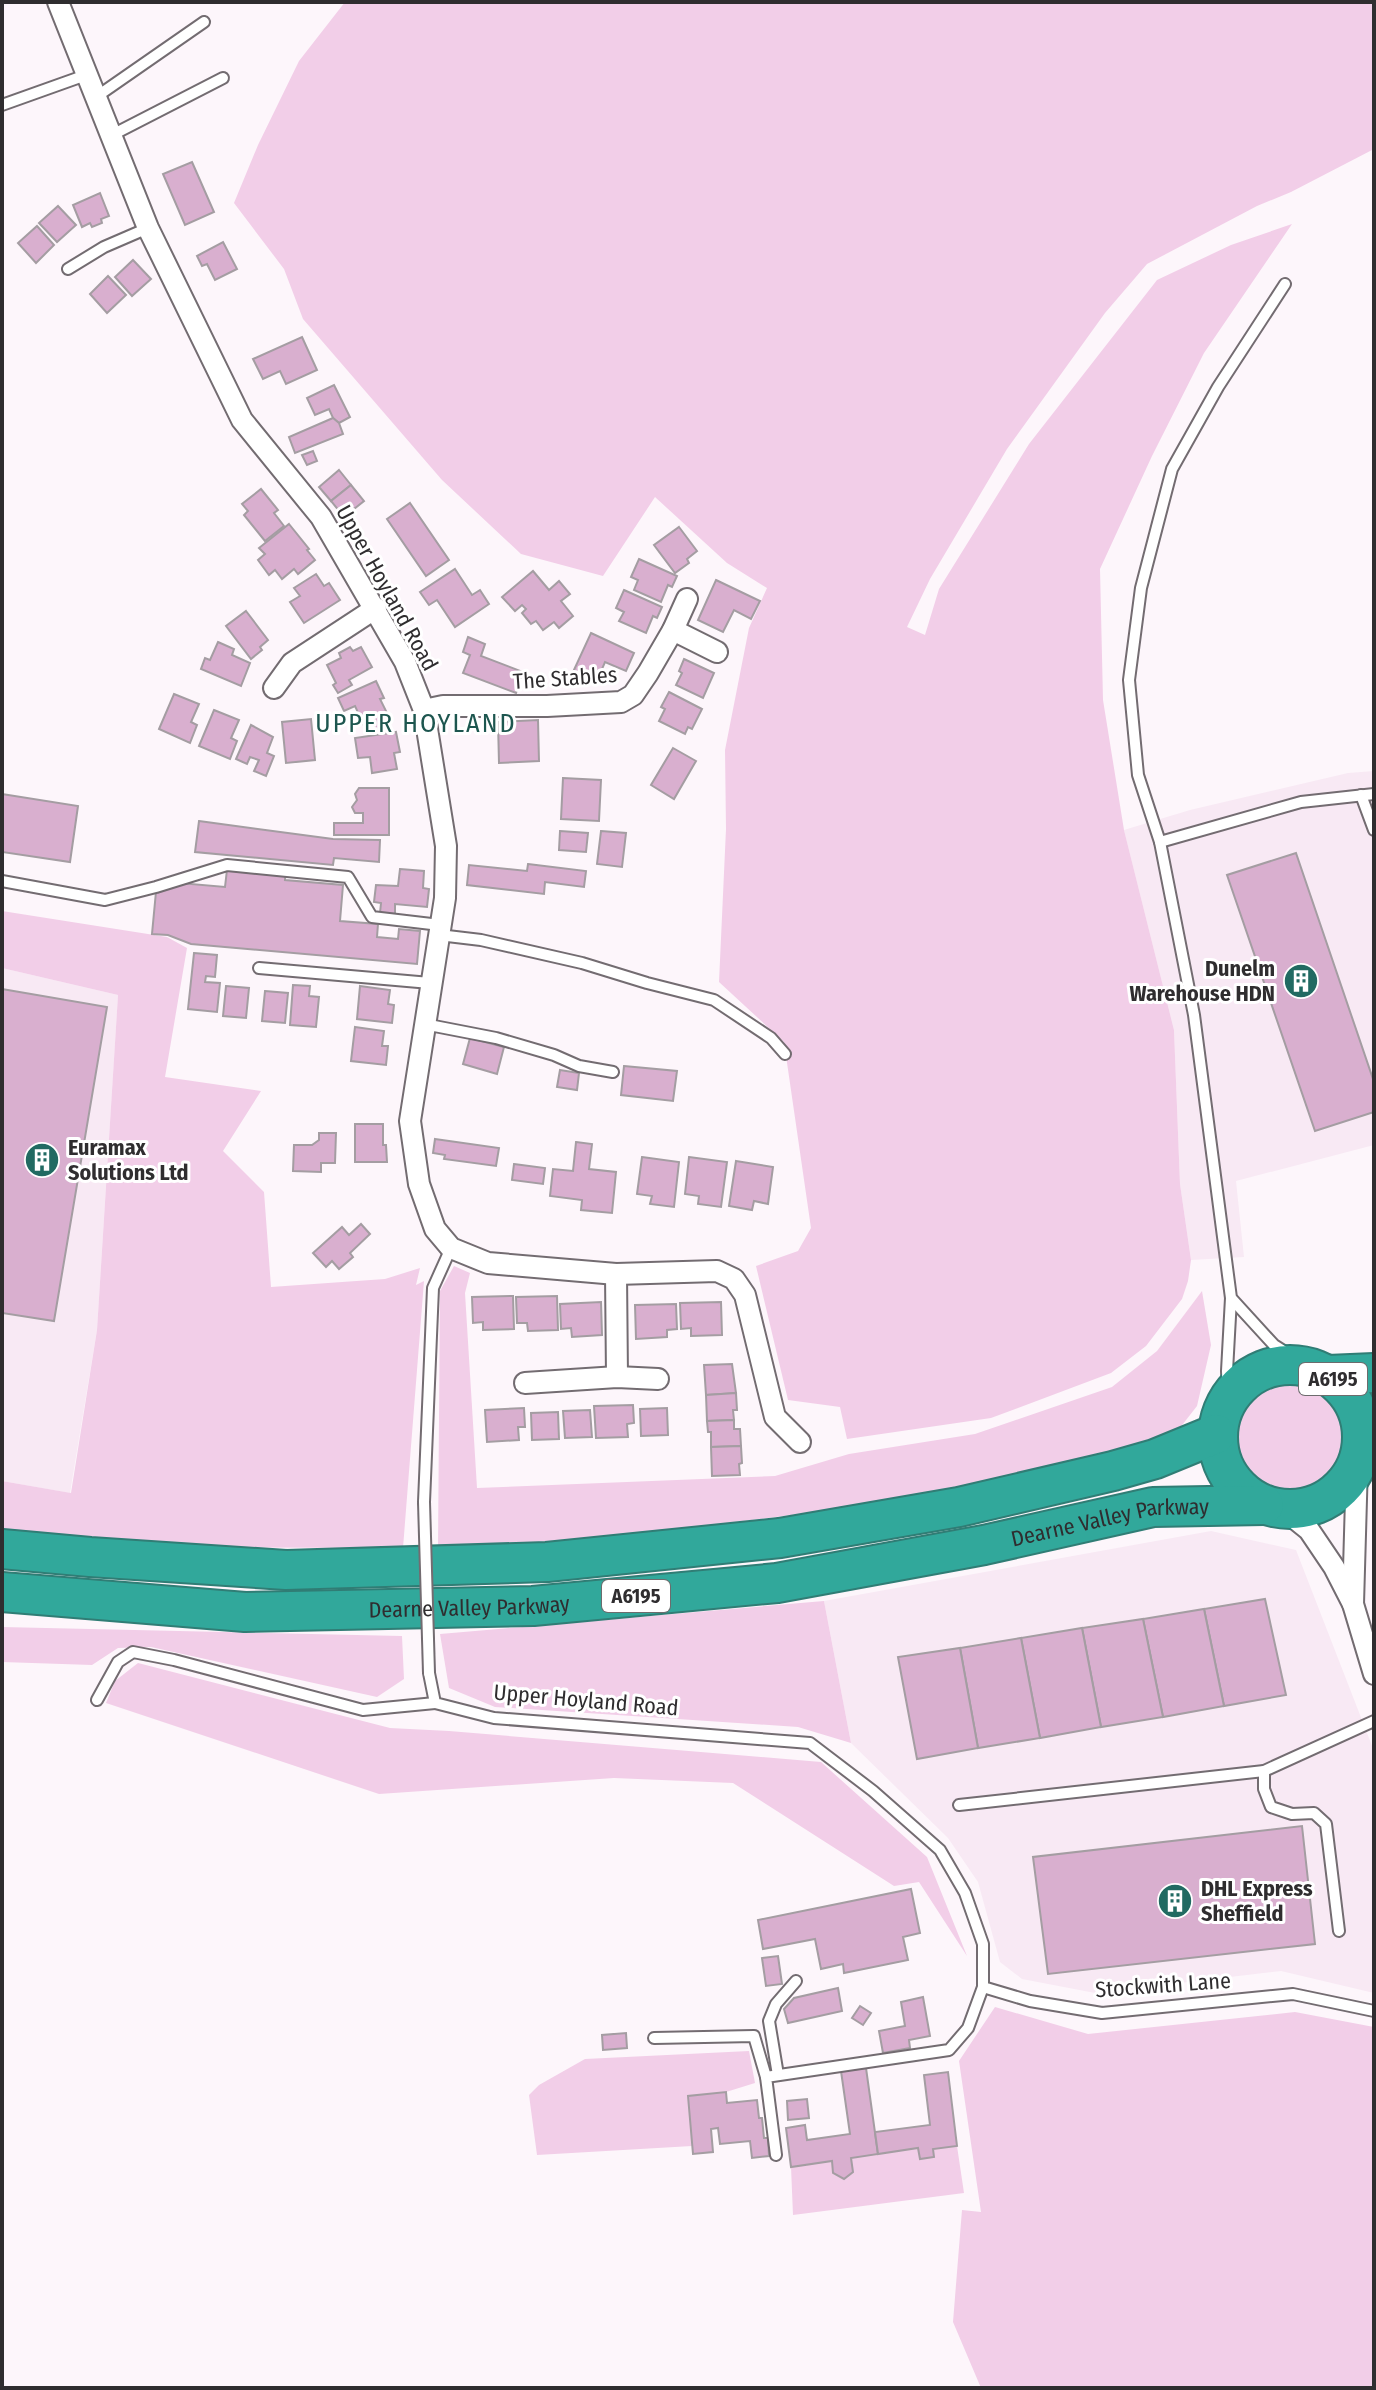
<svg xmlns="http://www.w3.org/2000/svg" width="1376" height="2390" font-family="'Fira Sans Condensed',sans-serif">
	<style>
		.built { fill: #f8e9f4 }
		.green { fill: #f2cee8 }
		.building { fill: #d9afcf; stroke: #a49da2; stroke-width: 2 }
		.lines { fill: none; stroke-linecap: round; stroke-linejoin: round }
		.lane-casing { stroke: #736c71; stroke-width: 14 }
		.street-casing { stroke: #736c71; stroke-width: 24 }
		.highway-casing { stroke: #307d75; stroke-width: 42 }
		.lane { stroke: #fff; stroke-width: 10 }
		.street { stroke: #fff; stroke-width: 20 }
		.highway { stroke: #31a89b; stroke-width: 38 }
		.lane-bridge-casing { stroke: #736c71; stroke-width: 14; stroke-linecap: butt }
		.lane-bridge { stroke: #fff; stroke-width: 10 }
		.labels { text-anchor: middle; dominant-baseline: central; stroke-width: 6; stroke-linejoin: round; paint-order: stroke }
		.shield { fill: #fff; stroke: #6d6c6d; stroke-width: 2 }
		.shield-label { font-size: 20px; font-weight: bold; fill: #2f2d2f }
		.street-label { font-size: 22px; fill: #2f2d2f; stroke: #fff }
		.poi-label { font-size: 22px; font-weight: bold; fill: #2f2d2f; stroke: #fff; text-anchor: start }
		.quarter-label { font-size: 26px; letter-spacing: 2px; fill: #1d564f; stroke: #fff }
	</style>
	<rect width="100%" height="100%" fill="#fdf6fb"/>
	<!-- built -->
	<g class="built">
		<path d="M1374,771V1145L1236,1181L1244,1257L1191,1260L1180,1184L1174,1030L1124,830L1190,810L1348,773Z"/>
		<path d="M2,968L118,995L97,1330L70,1493L2,1481Z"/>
		<path d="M1211,1531L1296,1550L1374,1751V1993L1281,1971L1095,1993L1022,1979L1000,1962L978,1882L948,1838L851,1743L824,1601Z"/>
	</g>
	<!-- green -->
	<g class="green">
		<path d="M345,2H1374V149L1291,192L1257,206L1147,264L1105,313L1007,449L930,579L907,627L925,635L939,589L1029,444L1157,280L1231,245L1292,224L1204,353L1152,456L1100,569L1103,700L1124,830L1174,1030L1180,1184L1191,1260L1188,1281L1182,1299L1146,1346L1111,1373L991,1418L847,1439L840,1407L788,1400L756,1266L798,1251L811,1228L784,1042L719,982L726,829L725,750L749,628L767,588L727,563L655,497L603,576L521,554L442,480L303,319L284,269L234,203L258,145L299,61Z"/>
		<path d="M2,911L167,937L187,948L165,1077L261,1091L223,1151L264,1192L271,1287L385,1279L420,1268L416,1285L424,1281L403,1548L130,1547L2,1532V1481L71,1493L97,1330L118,995L2,968Z"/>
		<path d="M454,1266L470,1273L465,1293L477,1488L775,1476L849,1454L975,1434L1112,1387L1157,1351L1202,1291L1211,1345L1197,1406L1172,1438L1116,1450L1035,1471L926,1494L807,1513L703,1526L541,1542L438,1548L440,1291Z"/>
		<circle cx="1291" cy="1437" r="55"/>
		<path d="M824,1601L851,1743L798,1727L495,1707L449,1688L440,1634Z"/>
		<path d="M2,1627L402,1636L404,1679L377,1697L151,1647L118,1648L92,1665L2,1662Z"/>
		<path d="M138,1663L390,1728L449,1731L821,1762L927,1857L967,1956L919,1882L894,1886L733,1783L614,1778L379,1794L106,1703L115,1681Z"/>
		<path d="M995,2007L1088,2034L1295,2012L1374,2027V2388H981L953,2322L962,2210L981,2212L959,2061Z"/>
		<path d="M749,2051L755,2083L726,2092L692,2146L537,2155L529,2095L539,2085L585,2059Z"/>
		<path d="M957,2146L964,2193L793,2215L791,2167L832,2161L833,2173L844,2179L853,2172L851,2158L918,2148L920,2159L934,2157L933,2149Z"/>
	</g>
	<!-- building -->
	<g class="building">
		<path d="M192,162L214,212L185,225L163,174Z"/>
		<path d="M100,193L109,216L101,219L102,223L92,227L90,223L82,227L73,205Z"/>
		<path d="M58,206L76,225L57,242L39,223Z"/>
		<path d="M37,226L54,245L36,263L18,243Z"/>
		<path d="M223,242L237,269L215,280L207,264L202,266L197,256Z"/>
		<path d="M133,260L151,279L132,296L115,277Z"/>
		<path d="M108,276L126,295L107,313L90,294Z"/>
		<path d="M302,337L317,370L286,384L280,371L263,379L253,359Z"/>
		<path d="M334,385L350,417L339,423L333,418L329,409L315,415L307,398Z"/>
		<path d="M333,418L339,423L343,434L295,453L289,437Z"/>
		<path d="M313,451L317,461L307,465L302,455Z"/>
		<path d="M339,470L351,485L331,501L319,487Z"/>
		<path d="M351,485L364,501L344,517L331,501Z"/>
		<path d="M261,489L278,510L274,513L284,526L265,541L244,515L248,511L242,504Z"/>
		<path d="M410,503L449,560L426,576L387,519Z"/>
		<path d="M289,524L309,549L307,550L315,560L298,574L294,569L282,579L275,570L269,575L258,560L265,554L259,548Z"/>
		<path d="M679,527L697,551L687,559L689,563L675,573L654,545Z"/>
		<path d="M639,559L677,576L672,587L668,585L661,602L634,590L638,580L631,577Z"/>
		<path d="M455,569L472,595L480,590L489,604L455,627L437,600L429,605L420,592Z"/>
		<path d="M533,571L549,590L559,581L570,594L561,601L573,616L559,628L554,622L543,630L536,621L531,624L522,613L526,609L522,605L515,611L502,597Z"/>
		<path d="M316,574L324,586L329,583L340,600L304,623L290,602L300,596L294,588Z"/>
		<path d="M716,580L760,601L751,619L734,610L723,632L698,620Z"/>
		<path d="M624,590L662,607L657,618L653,616L646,633L619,621L624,612L616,608Z"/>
		<path d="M246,611L268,640L260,647L262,650L251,659L226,626Z"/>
		<path d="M591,633L634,653L626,671L605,662L596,683L573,672Z"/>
		<path d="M468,637L485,644L481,656L523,672L516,693L463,673L470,655L463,652Z"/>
		<path d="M218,642L234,649L232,655L250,663L241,686L201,669L205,658L210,660Z"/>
		<path d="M350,647L353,651L361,647L372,667L349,680L352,685L338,693L333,685L336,683L327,665L341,658L339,653Z"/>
		<path d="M684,659L714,673L703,698L676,685L682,673L679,671Z"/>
		<path d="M376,681L384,698L380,699L388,715L381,719L384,727L368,734L355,706L344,711L338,698Z"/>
		<path d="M669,692L702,709L692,729L688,727L685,734L659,721L665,709L661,707Z"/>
		<path d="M174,694L199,704L191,722L197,725L190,743L159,729Z"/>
		<path d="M214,710L239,720L231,738L237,741L230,759L199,746Z"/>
		<path d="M311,719L315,760L286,763L282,722Z"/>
		<path d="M538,720L539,761L499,763L498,722Z"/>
		<path d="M251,725L273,737L267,753L274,756L266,776L254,771L259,760L250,757L247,764L236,759Z"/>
		<path d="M396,732L400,752L394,753L397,769L372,773L370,757L358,758L355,738Z"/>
		<path d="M673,748L696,761L674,799L651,785Z"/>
		<path d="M563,778L601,780L599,821L561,819Z"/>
		<path d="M359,788H389V835H334V823H363V813H355L352,807L357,800L355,794Z"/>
		<path d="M2,794L78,806L70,862L2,852Z"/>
		<path d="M199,821L333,839L380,840L379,862L334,858L333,865L195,852Z"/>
		<path d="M560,831L588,833L586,852L559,850Z"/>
		<path d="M601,831L626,833L622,867L597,864Z"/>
		<path d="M1296,853L1374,1082V1112L1315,1131L1227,875Z"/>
		<path d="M228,861L286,866L285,880L343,885L340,921L378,924L377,937L398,939L399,929L420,931L417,964L191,944L168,935L152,934L157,881L225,887Z"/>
		<path d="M528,864L586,871L584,887L545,882L544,894L467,885L469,865L527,871Z"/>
		<path d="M400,869L424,871L423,888L429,889L427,907L395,904V914L380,913L381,903L374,902L376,885L398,886Z"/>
		<path d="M194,953L217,955L215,977L206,976L205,982L220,983L217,1012L188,1009Z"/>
		<path d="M293,985L310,986L309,996L319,997L316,1027L290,1025Z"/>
		<path d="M226,986L249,988L246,1018L223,1016Z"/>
		<path d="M360,986L390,990L388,1004L394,1005L392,1023L357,1019Z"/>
		<path d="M2,989L107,1007L54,1321L2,1313Z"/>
		<path d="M265,991L288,993L285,1023L262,1021Z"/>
		<path d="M355,1027L384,1031L382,1046H388L386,1065L351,1061Z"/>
		<path d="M470,1038L504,1047L497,1074L463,1064Z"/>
		<path d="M624,1066L677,1071L673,1101L621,1095Z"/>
		<path d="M560,1070L579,1073L577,1090L557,1087Z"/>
		<path d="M355,1124H383V1145H386L387,1162H355Z"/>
		<path d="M319,1133H336L335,1163H321V1172L293,1171L294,1145H312L319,1140Z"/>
		<path d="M435,1139L499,1148L496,1166L444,1159L445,1155L433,1153Z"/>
		<path d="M576,1142L592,1144L589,1169L616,1172L612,1213L581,1210L582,1200L550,1196L553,1169L573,1171Z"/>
		<path d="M642,1157L679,1162L674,1207L650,1204L652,1196L637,1194Z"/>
		<path d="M689,1157L727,1162L721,1207L698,1204L699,1196L685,1194Z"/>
		<path d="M736,1161L773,1167L768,1204L754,1201L752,1210L729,1206Z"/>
		<path d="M514,1164L545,1168L543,1184L512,1180Z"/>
		<path d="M361,1224L370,1234L350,1253L353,1257L339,1269L332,1261L326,1267L313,1253L342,1227L349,1235Z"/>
		<path d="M513,1296L514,1329L483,1330V1322L473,1323L472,1297Z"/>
		<path d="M557,1296L558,1330L528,1331L527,1323H517L516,1297Z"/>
		<path d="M601,1302L602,1335L572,1337L571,1328L561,1329L560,1304Z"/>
		<path d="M721,1302L722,1335L691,1336V1328L681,1329L680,1303Z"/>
		<path d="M676,1304L677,1329L667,1330V1337L636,1339L635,1305Z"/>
		<path d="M732,1364L736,1393L706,1395L704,1365Z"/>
		<path d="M736,1393L737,1410H733L734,1420L707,1421L706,1395Z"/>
		<path d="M633,1405L634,1423L627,1424L628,1437L596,1438L594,1406Z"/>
		<path d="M524,1408L525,1427H518L519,1440L487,1442L485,1410Z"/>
		<path d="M667,1408L668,1435L641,1436L640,1409Z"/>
		<path d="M590,1410L592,1437L565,1438L563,1411Z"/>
		<path d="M558,1412L559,1439L532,1440L531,1413Z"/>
		<path d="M734,1420V1429H740L741,1446L711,1447V1432H708L707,1421Z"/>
		<path d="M741,1446L742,1463L739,1464L740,1475L712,1476L711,1447Z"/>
		<path d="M1265,1599L1286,1695L1224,1706L1204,1609Z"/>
		<path d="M1204,1609L1224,1706L1163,1717L1143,1619Z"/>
		<path d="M1143,1619L1163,1717L1101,1727L1082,1628Z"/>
		<path d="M1082,1628L1101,1727L1040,1738L1021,1638Z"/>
		<path d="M1021,1638L1040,1738L978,1748L960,1648Z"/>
		<path d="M960,1648L978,1748L917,1759L898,1657Z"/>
		<path d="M1302,1826L1315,1944L1048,1974L1033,1857Z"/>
		<path d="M911,1889L920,1933L903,1937L908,1960L844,1973L843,1964L821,1969L815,1939L763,1949L758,1920Z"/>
		<path d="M778,1956L782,1984L766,1986L762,1958Z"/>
		<path d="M838,1988L842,2011L788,2023L784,2009L794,1998Z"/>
		<path d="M923,1997L930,2036L909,2040L910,2048L883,2053L879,2031L905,2026L901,2002Z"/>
		<path d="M860,2006L871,2013L863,2025L852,2018Z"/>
		<path d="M626,2033L627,2048L603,2050L602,2035Z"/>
		<path d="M866,2068L878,2154L851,2158L853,2172L844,2179L833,2173L832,2161L791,2167L786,2128L805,2125L807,2140L850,2134L841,2071Z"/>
		<path d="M948,2072L957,2146L933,2149L934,2157L920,2159L918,2148L878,2154L875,2132L930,2125L924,2075Z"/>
		<path d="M726,2092L727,2103L757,2100L759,2118H762L764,2138H768L769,2156L752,2158L750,2141L720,2144L718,2128L711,2129L713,2152L693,2154L688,2096Z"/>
		<path d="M807,2099L809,2118L788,2120L787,2101Z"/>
	</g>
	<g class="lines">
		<!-- lane casing -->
		<g class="lane-casing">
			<g id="lane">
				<path d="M96,97L204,22"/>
				<path d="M2,105L86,75"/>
				<path d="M112,135L223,78"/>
				<path d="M68,269L104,247L148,228"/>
				<path d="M1285,284L1218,387L1172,469L1141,588L1129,680L1138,775L1160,842L1194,1015L1231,1298L1274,1345L1307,1366"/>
				<path d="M1361,795L1374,830"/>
				<path d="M1160,842L1301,802L1374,794"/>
				<path d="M2,881L105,900L156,887L227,865L348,877L372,917L440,925"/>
				<path d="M439,935L481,940L582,963L647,983L714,1000L771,1038L785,1054"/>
				<path d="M259,968L430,983"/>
				<path d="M424,1024L496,1038L554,1055L579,1066L613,1072"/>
				<path d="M1228,1398L1227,1371L1231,1298"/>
				<path d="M424,1502L433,1288L451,1248"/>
				<path d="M429,1673L435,1703L494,1718L810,1743L873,1791L940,1850L965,1893L983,1944V1987L1030,2001L1102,2013L1293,1994L1374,2011"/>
				<path d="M97,1700L118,1662L133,1652L174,1660L363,1710L435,1703"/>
				<path d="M1264,1771V1789L1271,1807L1292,1814L1314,1813L1326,1824L1339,1931"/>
				<path d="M959,1805L1264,1771L1374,1721"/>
				<path d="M654,2038L754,2036L766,2077"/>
				<path d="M778,2075L769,2021L776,2004L796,1981"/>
				<path d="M776,2155L766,2077L949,2050L968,2028L983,1987"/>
			</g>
		</g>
		<!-- street casing -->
		<g class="street-casing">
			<g id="street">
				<path d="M58,2L148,228L242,420L321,517L405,662L424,710L446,846L445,898L410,1121L419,1184L435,1229L451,1248L488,1263L616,1274L717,1271L734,1279L745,1295L775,1417L800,1442"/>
				<path d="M673,630L717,652"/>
				<path d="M274,688L292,663L376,608"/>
				<path d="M424,710L443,706H547L621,702L633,695L648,673L673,630L687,599"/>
				<path d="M616,1274L617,1377"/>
				<path d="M525,1383L617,1377L658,1379"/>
				<path d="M1283,1509L1309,1530L1334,1567L1353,1604L1374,1674"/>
				<path d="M1353,1604L1357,1464"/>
			</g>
		</g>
		<!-- highway casing -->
		<g class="highway-casing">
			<g id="highway">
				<circle cx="1290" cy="1437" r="72"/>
				<path d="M1328,1375L1374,1373"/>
				<path d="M2,1549L90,1557L286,1570L547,1562L780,1538L959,1507L1113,1471L1155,1459L1216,1434"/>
				<path id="s1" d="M2,1592L245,1612L533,1606L777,1583L984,1545L1153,1507L1264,1505"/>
			</g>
		</g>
		<!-- lane -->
		<use href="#lane" class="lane"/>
		<!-- street -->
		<use href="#street" class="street"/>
		<!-- highway -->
		<use href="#highway" class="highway"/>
		<!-- lane-bridge casing -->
		<g class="lane-bridge-casing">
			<path id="lane-bridge" d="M424,1502L429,1673"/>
		</g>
		<!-- lane-bridge -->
		<use href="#lane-bridge" class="lane-bridge"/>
	</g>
	<!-- icons -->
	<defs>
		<g id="building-disc" transform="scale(1.8)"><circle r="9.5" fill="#216a62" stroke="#fff"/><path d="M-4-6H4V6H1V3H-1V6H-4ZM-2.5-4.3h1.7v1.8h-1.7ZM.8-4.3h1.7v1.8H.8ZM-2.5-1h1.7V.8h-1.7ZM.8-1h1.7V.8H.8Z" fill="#fff"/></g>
	</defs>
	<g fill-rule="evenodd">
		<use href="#building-disc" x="1301" y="981"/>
		<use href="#building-disc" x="42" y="1160"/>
		<use href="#building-disc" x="1175" y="1901"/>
	</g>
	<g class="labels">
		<!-- shield labels -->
		<g class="shield">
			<rect x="1299" y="1363" width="68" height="32" rx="6"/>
			<rect x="602" y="1580" width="68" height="32" rx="6"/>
		</g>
		<g class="shield-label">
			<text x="1333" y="1379">A6195</text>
			<text x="636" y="1596">A6195</text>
		</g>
		<!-- street labels -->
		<g class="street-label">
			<text transform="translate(387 588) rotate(61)">Upper Hoyland Road</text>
			<text transform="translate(565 678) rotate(-4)">The Stables</text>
			<text stroke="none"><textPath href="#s1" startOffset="1116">Dearne Valley Parkway</textPath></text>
			<text stroke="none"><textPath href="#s1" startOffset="468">Dearne Valley Parkway</textPath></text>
			<text transform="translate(586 1700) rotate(5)">Upper Hoyland Road</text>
			<text transform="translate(1163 1985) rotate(-4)">Stockwith Lane</text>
		</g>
		<!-- poi labels -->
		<g class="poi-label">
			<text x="1275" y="968" text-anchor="end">Dunelm<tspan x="1275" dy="25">Warehouse HDN</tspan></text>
			<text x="68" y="1147">Euramax<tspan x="68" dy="25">Solutions Ltd</tspan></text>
			<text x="1201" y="1888">DHL Express<tspan x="1201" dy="25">Sheffield</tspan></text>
		</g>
		<!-- quarter labels -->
		<g class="quarter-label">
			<text x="416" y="723">UPPER HOYLAND</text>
		</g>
	</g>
	<!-- border -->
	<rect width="1376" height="2390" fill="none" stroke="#2f2d2f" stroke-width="8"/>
</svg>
